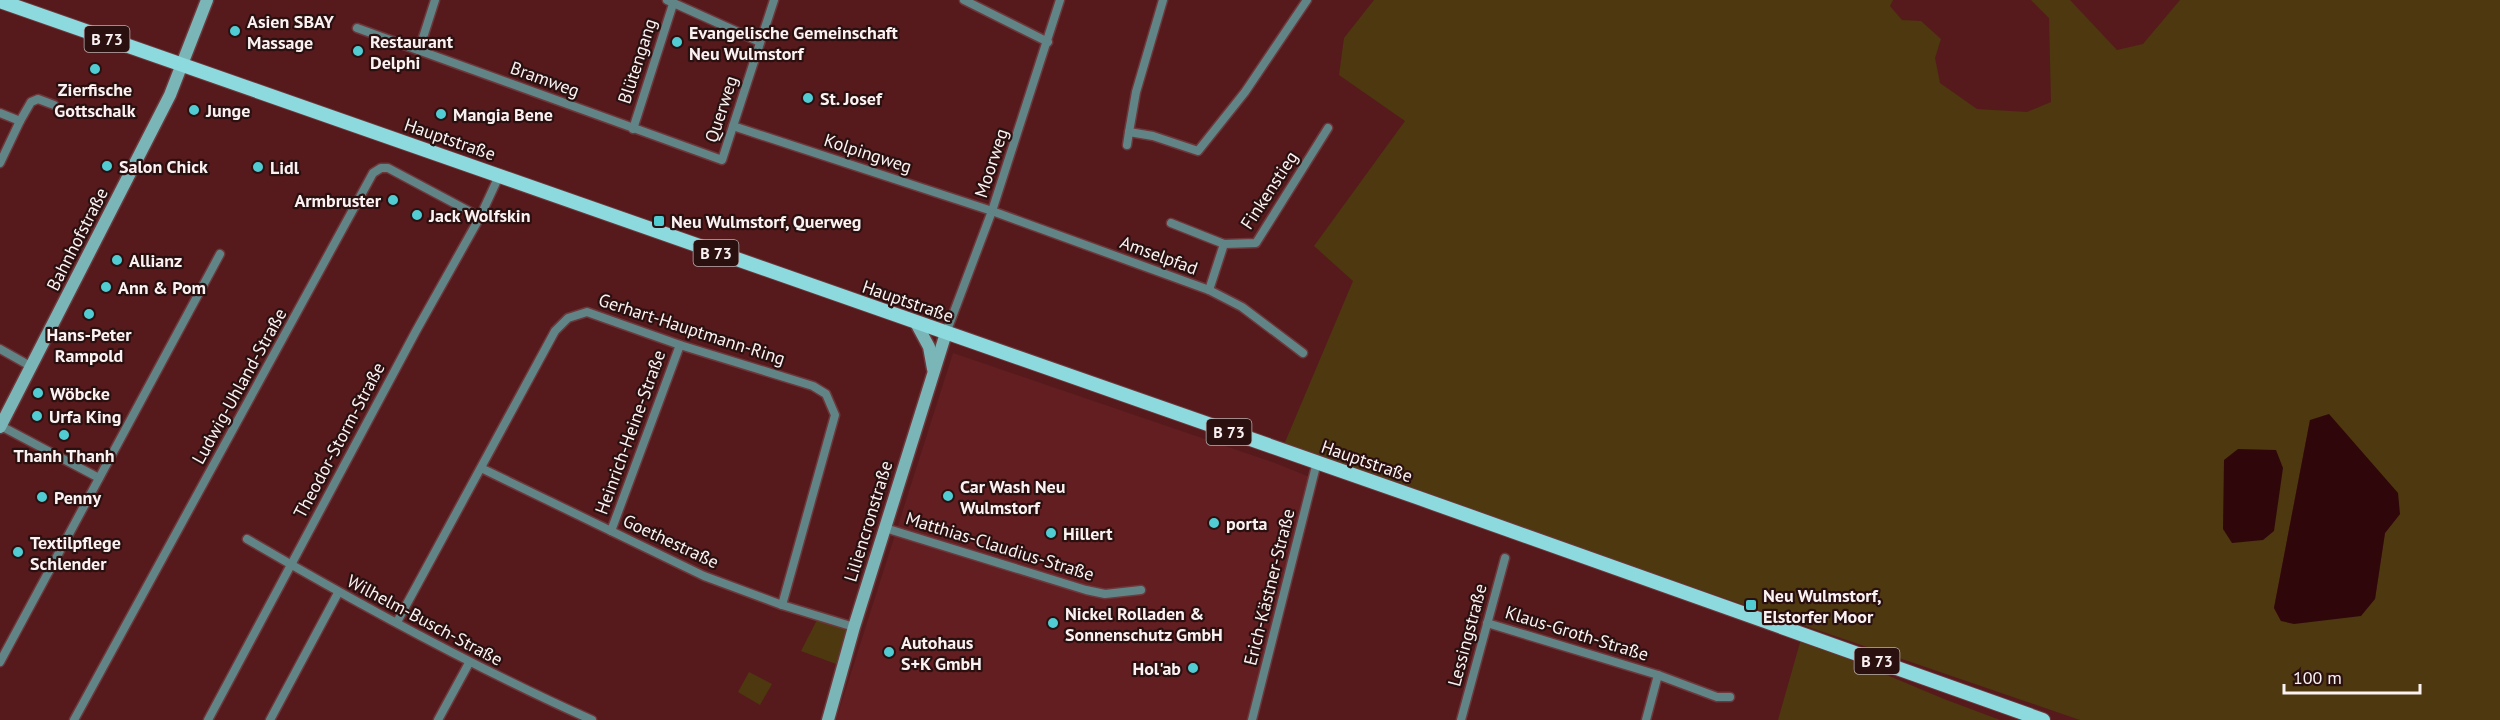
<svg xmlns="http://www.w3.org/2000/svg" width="2500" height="720" font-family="'PT Sans',sans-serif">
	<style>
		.built { fill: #631e22 }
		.green { fill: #4d380f; fill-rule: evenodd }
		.water { fill: #2f070a }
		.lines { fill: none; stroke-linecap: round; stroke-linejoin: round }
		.street-casing { stroke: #6d383b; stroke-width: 11 }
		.secondary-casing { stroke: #6d383b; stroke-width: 15 }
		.primary-casing { stroke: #6d383b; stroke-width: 16 }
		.street { stroke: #618587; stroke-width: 8 }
		.secondary { stroke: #7ab5b8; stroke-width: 12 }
		.primary { stroke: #8cd9de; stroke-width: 14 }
		.poi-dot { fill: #51ccd3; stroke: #2b1010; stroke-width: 2 }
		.labels { text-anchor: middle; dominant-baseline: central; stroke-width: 4.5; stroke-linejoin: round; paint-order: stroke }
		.shield { fill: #2b1010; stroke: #bcaeae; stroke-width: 1.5 }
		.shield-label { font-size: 16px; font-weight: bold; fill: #faf2f2 }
		.poi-label { font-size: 18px; font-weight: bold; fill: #faf2f2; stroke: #2b1010; text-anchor: start }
		.street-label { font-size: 18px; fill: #faf2f2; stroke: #2b1010 }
	</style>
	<rect width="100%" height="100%" fill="#561a1d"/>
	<!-- built -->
	<path class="built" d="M953,353L1275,463L1317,480L1257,720H836Z"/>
	<!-- green -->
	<g class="green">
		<path d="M1374,0H1893L1890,6L1902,20L1921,21L1941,39L1935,58L1940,83L1977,109L2027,112L2051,102L2049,18L2031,0H2070L2117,50L2143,44L2180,0H2500V720H2080L1283,447L1353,281L1314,246L1405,121L1339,75L1344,38ZM2310,420L2400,514L2385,533L2375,599L2281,621L2274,608Z"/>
		<path d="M817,620L847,630L836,664L801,651Z"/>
		<path d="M1801,639L1944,699L2000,720H1778Z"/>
		<path d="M749,672L772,684L760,705L738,692Z"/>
	</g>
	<!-- water -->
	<g class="water">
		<path d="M2329,414L2398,493L2400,514L2385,533L2375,599L2361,616L2294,624L2281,621L2274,608L2310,420Z"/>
		<path d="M2238,449L2276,450L2283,468L2274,531L2263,540L2232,543L2223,529L2224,460Z"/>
	</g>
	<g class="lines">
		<!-- street casing -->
		<g class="street-casing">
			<g id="street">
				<path d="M667,0L760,42"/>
				<path d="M964,0L1048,42"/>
				<path d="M1163,0L1136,92L1129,132L1153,136L1198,151L1245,92L1307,0"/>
				<path d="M357,28L722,160L774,0"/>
				<path d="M419,50L435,0"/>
				<path d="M0,113L20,121L0,163"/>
				<path d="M20,121L31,102L38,99L54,105"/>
				<path d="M733,126L992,211L1209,290L1242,307L1303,353"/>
				<path d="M633,129L673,4"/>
				<path d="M1127,145L1129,132"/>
				<path d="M1171,223L1224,244"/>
				<path d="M1209,290L1224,244L1256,243L1328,128"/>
				<path d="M946,333L992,211L1060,0"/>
				<path d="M0,349L32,367"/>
				<path d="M1,426L99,478"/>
				<path d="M481,468L704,576L782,605L854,627"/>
				<path d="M885,528L1086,590L1105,594L1141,590"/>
				<path d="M611,531L680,345"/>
				<path d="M247,539C360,605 473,667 592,720"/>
				<path d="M397,622L555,331L568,318L587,312L680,345L813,386L826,394L835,415L782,605"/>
				<path d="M1487,623L1658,675L1717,697H1730"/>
				<path d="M0,662L220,254"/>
				<path d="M74,720L373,173L381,168H388L480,217"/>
				<path d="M208,720L416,331L480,217L499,176"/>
				<path d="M270,720L338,593"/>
				<path d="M438,720L469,663"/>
				<path d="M1252,720L1317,462"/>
				<path d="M1461,720L1505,558"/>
				<path d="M1646,720L1658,675"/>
			</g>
		</g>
		<!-- secondary casing -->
		<g class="secondary-casing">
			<g id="secondary">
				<path d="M916,323L929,347L933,369"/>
				<path d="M0,427L170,95L207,0"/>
				<path d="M828,720L854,627L946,333"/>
			</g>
		</g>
		<!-- primary casing -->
		<g class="primary-casing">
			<path id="primary" d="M0,1L1419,498L2043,720"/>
		</g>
		<!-- street -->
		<use href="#street" class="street"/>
		<!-- secondary -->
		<use href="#secondary" class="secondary"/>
		<!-- primary -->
		<use href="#primary" class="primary"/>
	</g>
	<!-- markers -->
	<g class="poi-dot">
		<circle cx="235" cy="31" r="6"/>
		<circle cx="677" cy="42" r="6"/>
		<circle cx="358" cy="51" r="6"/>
		<circle cx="95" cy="69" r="6"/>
		<circle cx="808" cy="98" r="6"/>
		<circle cx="194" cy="110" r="6"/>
		<circle cx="441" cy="114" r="6"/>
		<circle cx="107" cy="166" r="6"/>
		<circle cx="258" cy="167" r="6"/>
		<circle cx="393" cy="200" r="6"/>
		<circle cx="417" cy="215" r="6"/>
		<rect x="653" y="215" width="12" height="12" rx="3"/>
		<circle cx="117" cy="260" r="6"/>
		<circle cx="106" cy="287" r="6"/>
		<circle cx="89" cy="314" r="6"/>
		<circle cx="38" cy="393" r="6"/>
		<circle cx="37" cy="416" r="6"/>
		<circle cx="64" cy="435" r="6"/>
		<circle cx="948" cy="496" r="6"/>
		<circle cx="42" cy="497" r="6"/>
		<circle cx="1214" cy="523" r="6"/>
		<circle cx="1051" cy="533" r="6"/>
		<circle cx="18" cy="552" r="6"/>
		<rect x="1745" y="599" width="12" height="12" rx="3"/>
		<circle cx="1053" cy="623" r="6"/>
		<circle cx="889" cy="652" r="6"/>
		<circle cx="1193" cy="668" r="6"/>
	</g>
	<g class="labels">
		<!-- shield labels -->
		<g class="shield">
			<rect x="84.5" y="26" width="45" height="26" rx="4.5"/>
			<rect x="693.5" y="240" width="45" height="26" rx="4.5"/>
			<rect x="1206.5" y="419" width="45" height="26" rx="4.5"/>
			<rect x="1854.5" y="648" width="45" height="26" rx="4.5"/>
		</g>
		<g class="shield-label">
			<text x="107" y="39">B 73</text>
			<text x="716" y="253">B 73</text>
			<text x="1229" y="432">B 73</text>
			<text x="1877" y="661">B 73</text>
		</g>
		<!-- poi labels -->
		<g class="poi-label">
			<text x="247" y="21">Asien SBAY<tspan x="247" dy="21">Massage</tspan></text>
			<text x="689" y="32">Evangelische Gemeinschaft<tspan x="689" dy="21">Neu Wulmstorf</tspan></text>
			<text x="370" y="41">Restaurant<tspan x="370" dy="21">Delphi</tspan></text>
			<text x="95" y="89" text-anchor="middle">Zierfische<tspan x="95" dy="21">Gottschalk</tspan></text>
			<text x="820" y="98">St. Josef</text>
			<text x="206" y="110">Junge</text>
			<text x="453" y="114">Mangia Bene</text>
			<text x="119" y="166">Salon Chick</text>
			<text x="270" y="167">Lidl</text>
			<text x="381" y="200" text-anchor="end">Armbruster</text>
			<text x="429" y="215">Jack Wolfskin</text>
			<text x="671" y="221">Neu Wulmstorf, Querweg</text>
			<text x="129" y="260">Allianz</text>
			<text x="118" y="287">Ann &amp; Pom</text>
			<text x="89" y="334" text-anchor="middle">Hans-Peter<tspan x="89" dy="21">Rampold</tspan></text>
			<text x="50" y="393">Wöbcke</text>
			<text x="49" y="416">Urfa King</text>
			<text x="64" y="455" text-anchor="middle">Thanh Thanh</text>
			<text x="960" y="486">Car Wash Neu<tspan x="960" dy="21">Wulmstorf</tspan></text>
			<text x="54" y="497">Penny</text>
			<text x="1226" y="523">porta</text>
			<text x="1063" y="533">Hillert</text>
			<text x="30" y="542">Textilpflege<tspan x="30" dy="21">Schlender</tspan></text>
			<text x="1763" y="595">Neu Wulmstorf,<tspan x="1763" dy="21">Elstorfer Moor</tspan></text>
			<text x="1065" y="613">Nickel Rolladen &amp;<tspan x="1065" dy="21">Sonnenschutz GmbH</tspan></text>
			<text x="901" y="642">Autohaus<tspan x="901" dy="21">S+K GmbH</tspan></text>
			<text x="1181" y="668" text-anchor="end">Hol'ab</text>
		</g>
		<!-- street labels -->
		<g class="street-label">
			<text transform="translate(637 61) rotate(-72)">Blütengang</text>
			<text transform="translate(545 79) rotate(20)">Bramweg</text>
			<text transform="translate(721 109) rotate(-72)">Querweg</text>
			<text transform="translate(450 139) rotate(19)">Hauptstraße</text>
			<text transform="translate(868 153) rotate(18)">Kolpingweg</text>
			<text transform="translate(991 163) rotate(-72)">Moorweg</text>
			<text transform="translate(1269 190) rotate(-57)">Finkenstieg</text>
			<text transform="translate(77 239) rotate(-63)">Bahnhofstraße</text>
			<text transform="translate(1159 255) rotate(20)">Amselpfad</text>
			<text transform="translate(908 301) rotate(19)">Hauptstraße</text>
			<text transform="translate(692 329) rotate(18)">Gerhart-Hauptmann-Ring</text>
			<text transform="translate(239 386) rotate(-61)">Ludwig-Uhland-Straße</text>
			<text transform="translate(630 432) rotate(-70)">Heinrich-Heine-Straße</text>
			<text transform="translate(339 440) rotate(-62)">Theodor-Storm-Straße</text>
			<text transform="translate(1367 461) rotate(19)">Hauptstraße</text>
			<text transform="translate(868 521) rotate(-73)">Liliencronstraße</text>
			<text transform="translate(671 541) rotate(25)">Goethestraße</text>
			<text transform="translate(1000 546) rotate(17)">Matthias-Claudius-Straße</text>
			<text transform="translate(1269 587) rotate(-76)">Erich-Kästner-Straße</text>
			<text transform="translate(425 620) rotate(28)">Wilhelm-Busch-Straße</text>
			<text transform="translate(1577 633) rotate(17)">Klaus-Groth-Straße</text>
			<text transform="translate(1467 635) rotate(-75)">Lessingstraße</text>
		</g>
	</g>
	<!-- scale -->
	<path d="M2284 684v9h136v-9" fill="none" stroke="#faf2f2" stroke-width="3"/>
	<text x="2293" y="684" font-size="18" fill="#faf2f2" stroke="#2b1010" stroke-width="4.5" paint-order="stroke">100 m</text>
</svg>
